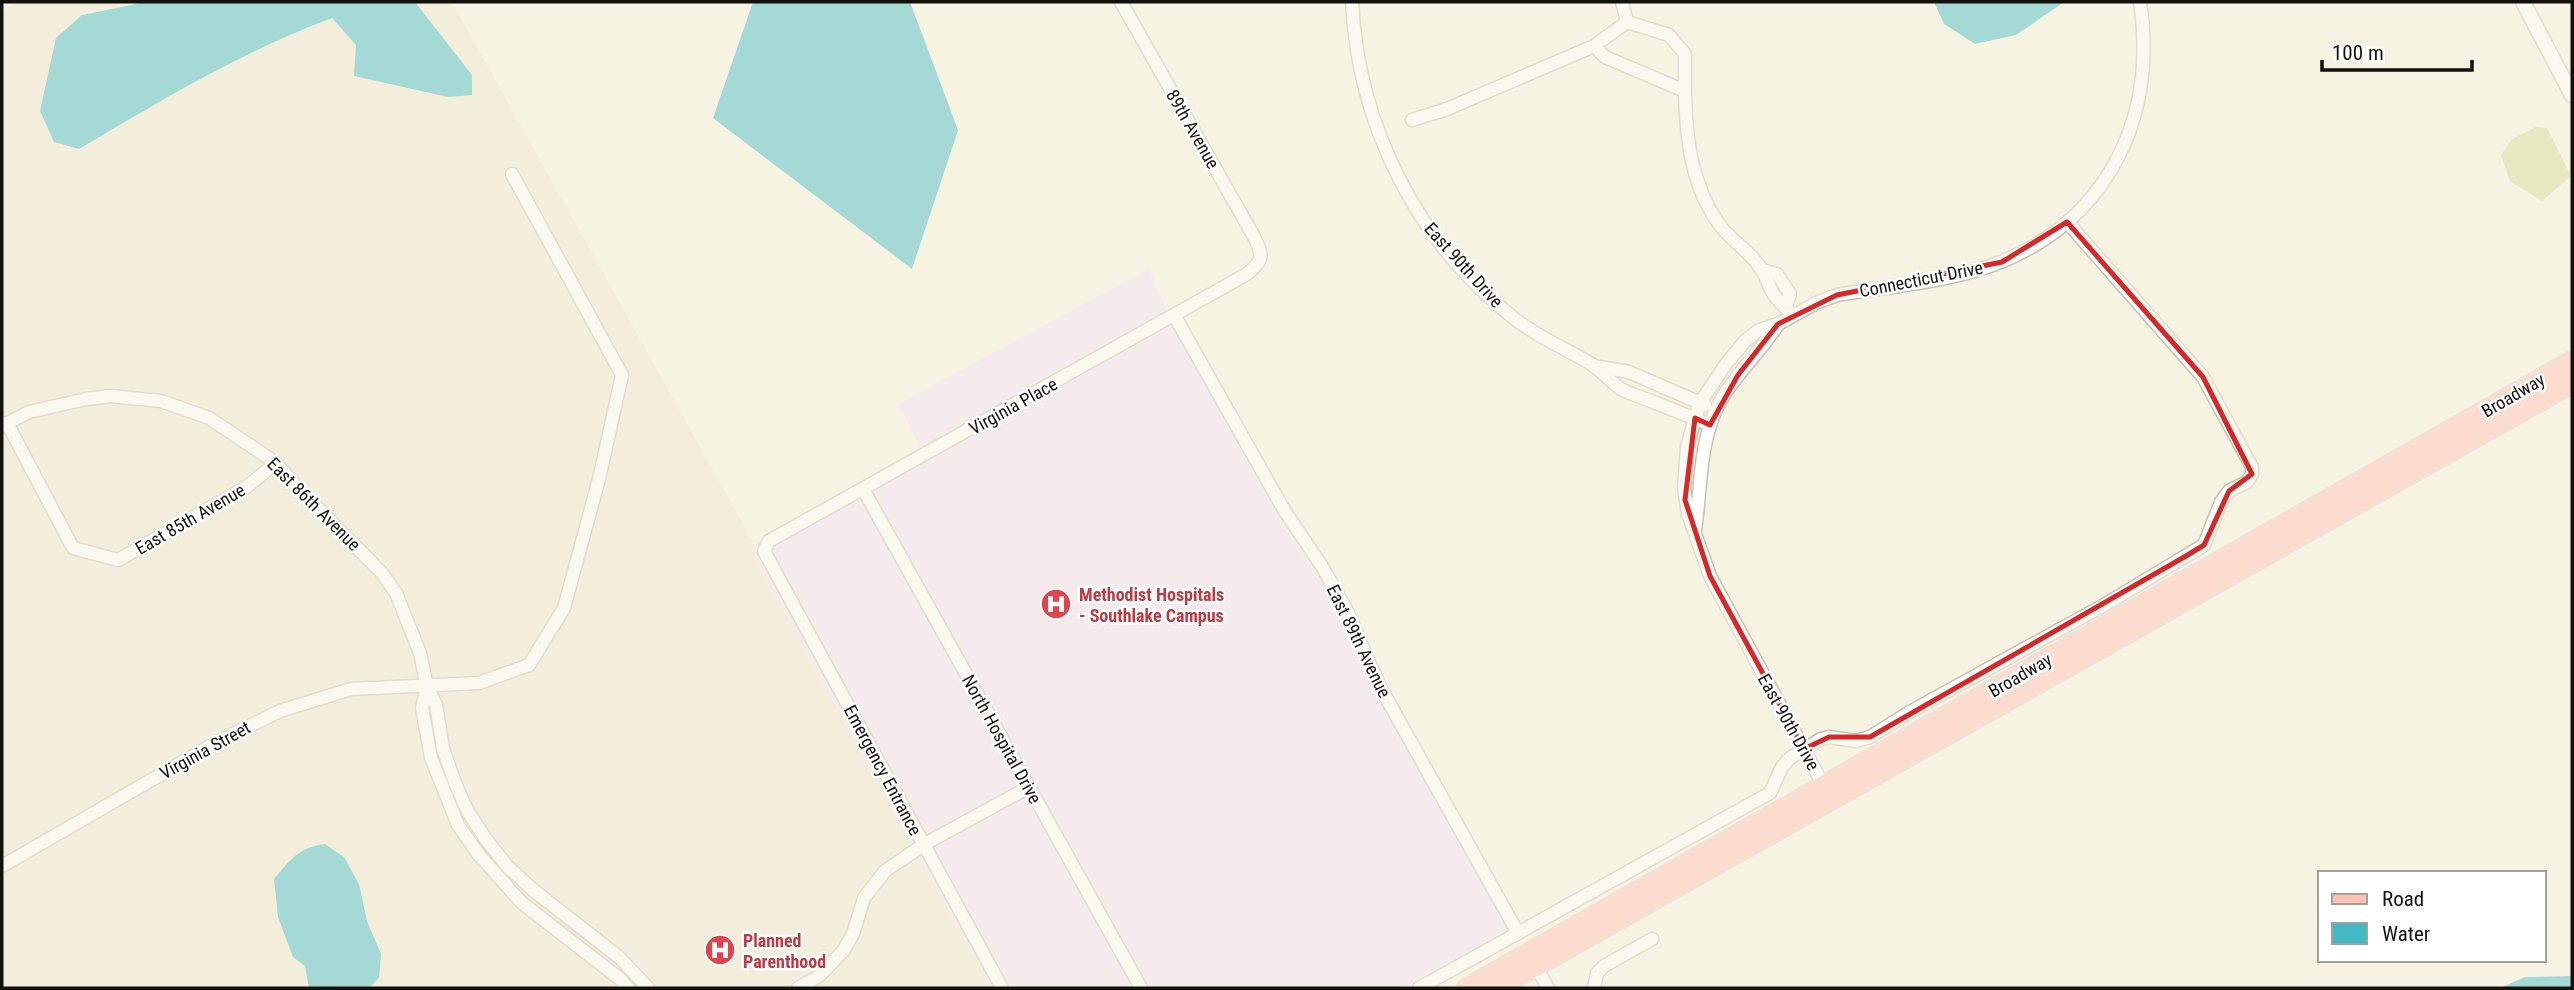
<svg xmlns="http://www.w3.org/2000/svg" width="2574" height="990" font-family="'Roboto Condensed',sans-serif">
	<style>
		.built { fill: #eee9d1 }
		.medical { fill: #f1e3f7 }
		.green { fill: #cedc94 }
		.water { fill: #42bac4 }
		.lines { fill: none; stroke-linecap: round; stroke-linejoin: round }
		.minor-casing { stroke: #c5c1b1; stroke-width: 15 }
		.tertiary-casing { stroke: #c5c1b1; stroke-width: 17 }
		.primary-casing { stroke: #d5d4d3; stroke-width: 22 }
		.minor { stroke: #fff; stroke-width: 12 }
		.tertiary { stroke: #fff; stroke-width: 14 }
		.primary { stroke: #fec2b3; stroke-width: 19 }
		.marked { fill: none; stroke: #d62828; stroke-width: 5; stroke-linejoin: round }
		.labels { text-anchor: middle; dominant-baseline: central; stroke-width: 5; stroke-linejoin: round; paint-order: stroke }
		.street-label { font-size: 18px; fill: #13110c; stroke: #fff }
		.health-label { font-size: 18px; font-weight: bold; fill: #be3a42; stroke: #fff; text-anchor: start }
	</style>
	<rect width="100%" height="100%" fill="#f7f3e3"/>
	<!-- built -->
	<path class="built" d="M15,2H452L1002,988H2V12Z"/>
	<!-- medical -->
	<path class="medical" d="M1149,269L1174,327L1280,521L1319,578L1348,629L1374,690L1508,929L1403,988H991L753,557L756,543L921,448L898,404Z"/>
	<!-- green -->
	<path class="green" d="M2536,127L2547,128L2571,176L2542,201L2510,181L2501,155L2512,139Z"/>
	<!-- water -->
	<g class="water">
		<path d="M146,2H415L472,75V95L448,97L354,76L356,45L332,18C241,52 162,100 79,149L54,142L40,111L56,38L82,15Z"/>
		<path d="M753,2H910L958,130L912,269L713,118Z"/>
		<path d="M1934,2H2064L2016,35L1975,44L1944,24Z"/>
		<path d="M325,844L344,857L359,884L367,921L381,954L379,978L369,988H309L305,966L293,957L278,917L274,879C291,859 298,848 325,844Z"/>
		<path d="M2572,976V988H2500L2525,977Z"/>
	</g>
	<g class="lines">
		<!-- minor casing -->
		<g class="minor-casing">
			<g id="minor">
				<path d="M1352,2C1358,125 1417,243 1515,319C1539,338 1567,349 1593,365C1603,372 1611,382 1621,389C1630,394 1641,397 1651,401C1671,409 1691,417 1710,425"/>
				<path d="M1622,2L1627,22"/>
				<path d="M1685,91C1686,138 1691,185 1719,224C1731,241 1753,253 1763,272C1768,281 1770,292 1778,300C1783,306 1787,308 1792,315"/>
				<path d="M1412,120L1447,109L1594,46L1627,22L1669,35L1685,54V91L1605,57L1594,46"/>
				<path d="M1762,270L1777,274L1790,294L1786,306"/>
				<path d="M1174,315L1284,510L1323,568L1348,613L1379,685L1518,933"/>
				<path d="M1594,366L1629,372L1705,405"/>
				<path d="M7,423L73,548L118,560L245,488L276,463"/>
				<path d="M2,426L29,412L86,399L111,396L161,401L209,418L276,463L300,490L381,572L396,593L420,653L427,687L436,705L443,748L455,783L467,810L485,838L507,866L532,889L620,958L648,988"/>
				<path d="M863,489L1141,988"/>
				<path d="M1695,530C1701,490 1699,449 1715,412C1730,378 1759,355 1778,324"/>
				<path d="M427,687L422,708L431,758L458,825L479,855L522,903L620,979L628,988"/>
				<path d="M1826,790L1710,576L1688,514L1684,488L1687,447L1695,418L1700,403L1726,364L1745,341L1759,330L1778,324L1818,302L1837,295C1890,286 1953,282 2003,261C2111,216 2157,114 2140,2"/>
				<path d="M2,866L219,741L280,711L351,689L479,683L529,665L564,608L599,479L622,375L512,174"/>
				<path d="M1536,967L1548,988"/>
				<path d="M798,988L819,976L843,951L853,934L864,898L885,871L923,845L1029,787"/>
				<path d="M1002,988L764,551L769,541L1247,274C1265,259 1263,255 1253,235L1121,2"/>
				<path d="M1419,988L1770,793L1782,767L1790,758L1821,739L1829,737L1856,741L1870,737L1908,713L2106,604L2204,545L2221,502L2229,491L2247,482L2252,474V467L2203,377L2067,222"/>
				<path d="M1594,988L1597,973L1604,966L1652,939"/>
			</g>
		</g>
		<!-- tertiary casing -->
		<g class="tertiary-casing">
			<path id="tertiary" d="M2523,2L2572,95"/>
		</g>
		<!-- primary casing -->
		<g class="primary-casing">
			<g id="primary">
				<path d="M1467,988L2572,361"/>
				<path d="M1497,988L2572,383"/>
			</g>
		</g>
		<!-- minor -->
		<use href="#minor" class="minor"/>
		<!-- tertiary -->
		<use href="#tertiary" class="tertiary"/>
		<!-- primary -->
		<use href="#primary" class="primary"/>
	</g>
	<!-- marked area -->
	<path d="M0 0H2574V990H0ZM2067,222L2203,377L2252,474L2229,491L2204,545L2186,556L1870,737H1829L1804,749L1710,576L1685,500L1695,418L1710,425L1738,375L1778,324L1837,295L2002,262Z" fill="#f7f3e3" fill-opacity=".55" fill-rule="evenodd"/>
	<path class="marked" d="M2067,222L2203,377L2252,474L2229,491L2204,545L2186,556L1870,737H1829L1804,749L1710,576L1685,500L1695,418L1710,425L1738,375L1778,324L1837,295L2002,262Z"/>
	<!-- icons -->
	<defs>
		<g id="hospital-disc" transform="scale(1.575)"><circle r="9.5" fill="#e0444e" stroke="#fff"/><path d="M-5-5h3v3.5h4V-5h3V5h-3V1.5h-4V5h-3Z" fill="#fff"/></g>
	</defs>
	<g fill-rule="evenodd">
		<use href="#hospital-disc" x="1056" y="604"/>
		<use href="#hospital-disc" x="720" y="950"/>
	</g>
	<g class="labels">
		<!-- street labels -->
		<g class="street-label">
			<text transform="translate(1193 129) rotate(60)">89th Avenue</text>
			<text transform="translate(1464 265) rotate(48)">East 90th Drive</text>
			<text transform="translate(1921 279) rotate(-11)">Connecticut Drive</text>
			<text transform="translate(2513 395) rotate(-30)">Broadway</text>
			<text transform="translate(1013 406) rotate(-29)">Virginia Place</text>
			<text transform="translate(314 504) rotate(45)">East 86th Avenue</text>
			<text transform="translate(190 519) rotate(-30)">East 85th Avenue</text>
			<text transform="translate(1359 641) rotate(64)">East 89th Avenue</text>
			<text transform="translate(2020 675) rotate(-30)">Broadway</text>
			<text transform="translate(1789 722) rotate(61)">East 90th Drive</text>
			<text transform="translate(1002 739) rotate(61)">North Hospital Drive</text>
			<text transform="translate(205 750) rotate(-29)">Virginia Street</text>
			<text transform="translate(883 770) rotate(62)">Emergency Entrance</text>
		</g>
		<!-- health labels -->
		<g class="health-label">
			<text x="1079" y="594">Methodist Hospitals<tspan x="1079" dy="21">- Southlake Campus</tspan></text>
			<text x="743" y="940">Planned<tspan x="743" dy="21">Parenthood</tspan></text>
		</g>
	</g>
	<!-- border -->
	<rect width="2574" height="990" fill="none" stroke="#13110c" stroke-width="7"/>
	<!-- legend -->
	<rect x="2318" y="871" width="228" height="91" fill="#ffffff" stroke="#a1a09e" stroke-width="2"/>
	<rect x="2332" y="894" width="35" height="10" fill="#fec2b3" stroke="#a1a09e" stroke-width="2"/>
	<text x="2382" y="906" font-size="21" fill="#13110c">Road</text>
	<rect x="2332" y="923" width="35" height="21" fill="#42bac4" stroke="#a1a09e" stroke-width="2"/>
	<text x="2382" y="941" font-size="21" fill="#13110c">Water</text>
	<!-- scale -->
	<path d="M2322 60v10h150v-10" fill="none" stroke="#13110c" stroke-width="3.5"/>
	<text x="2332" y="60" font-size="21" fill="#13110c" stroke="#ffffff" stroke-width="5" paint-order="stroke">100 m</text>
</svg>
